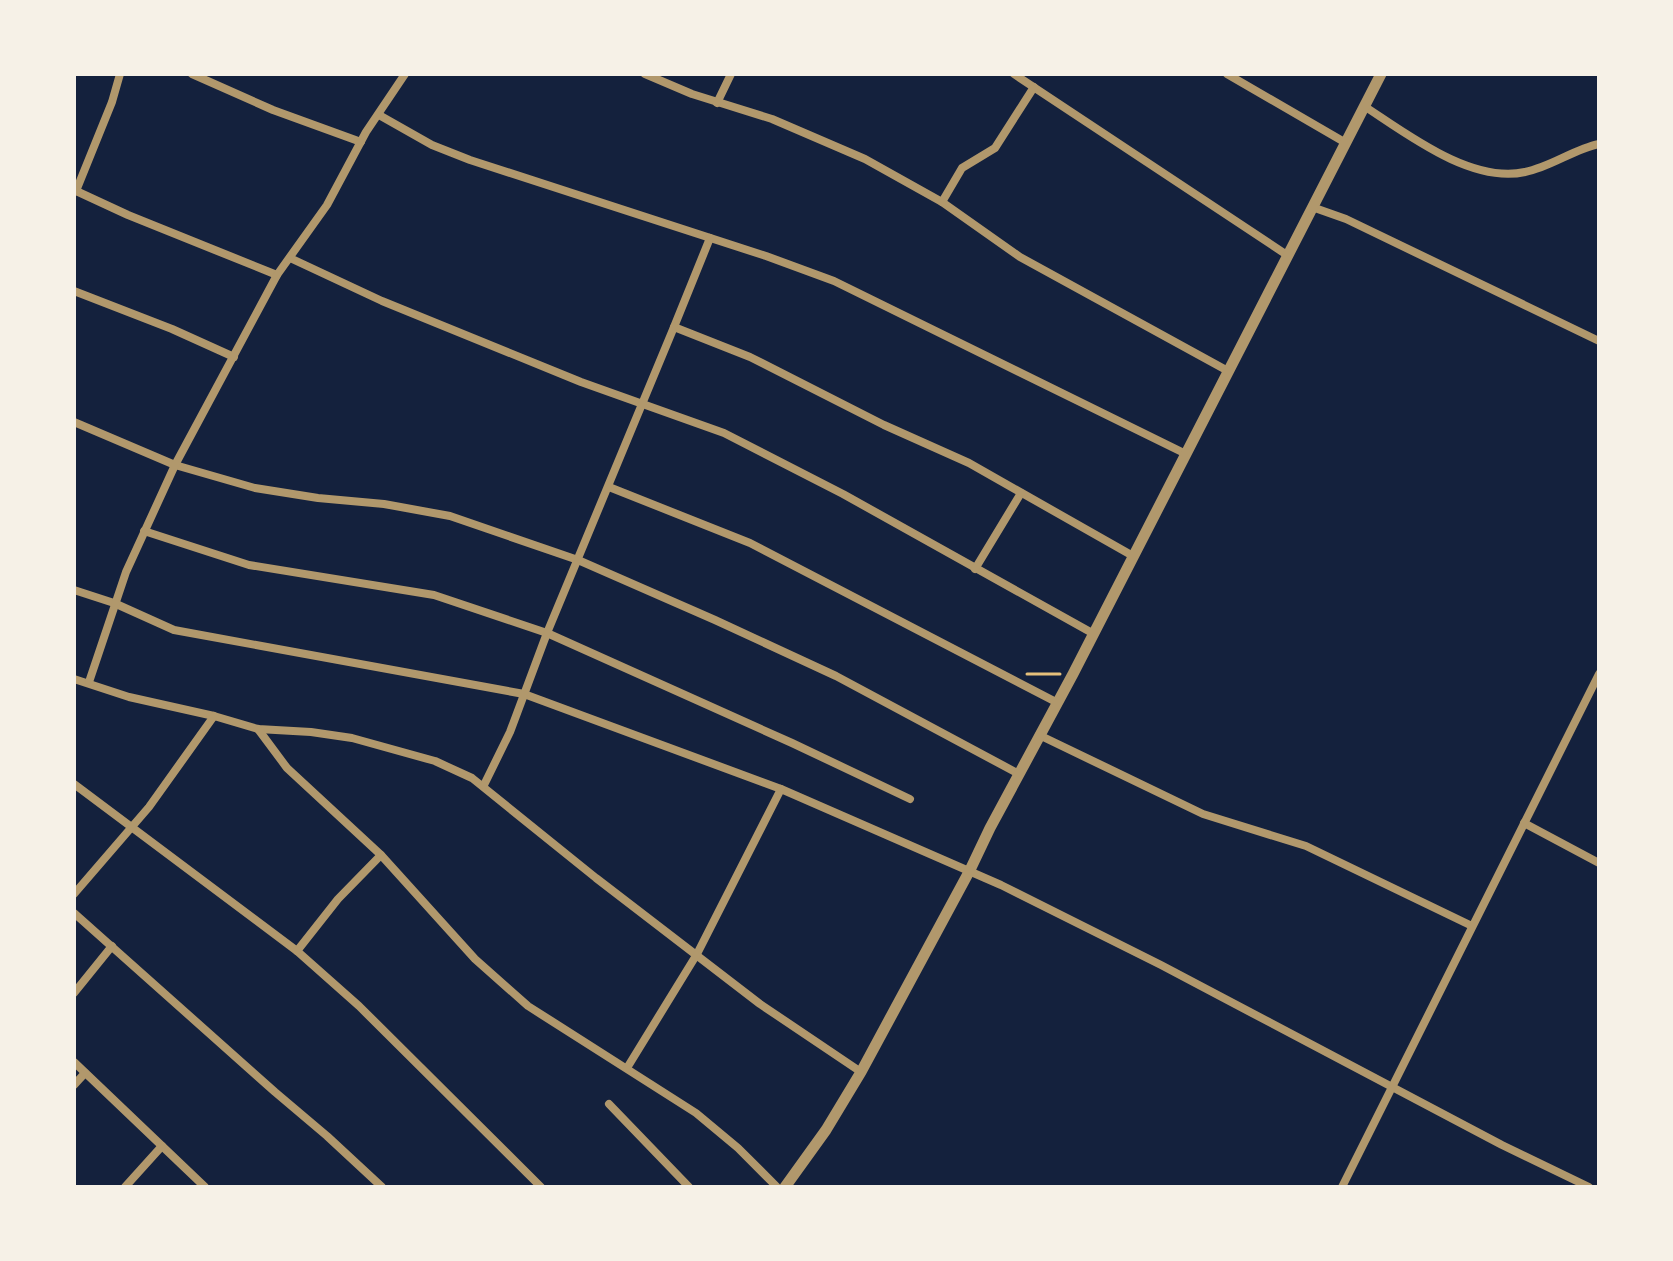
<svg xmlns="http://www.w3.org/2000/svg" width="1673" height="1261" font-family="'Open Sans',sans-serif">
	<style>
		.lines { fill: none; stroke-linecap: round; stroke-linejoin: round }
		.path { stroke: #e5c07b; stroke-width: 3 }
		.minor { stroke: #b1986c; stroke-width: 8 }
		.tertiary { stroke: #b1986c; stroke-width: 11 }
	</style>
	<rect width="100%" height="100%" fill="#14213d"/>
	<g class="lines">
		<!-- path -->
		<path class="path" d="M1027,674H1060"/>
		<!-- minor -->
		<g class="minor">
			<path d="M192,74L273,110L361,142"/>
			<path d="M645,74L692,94L772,119L865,159L942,202L1020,257L1228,371"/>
			<path d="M1014,74L1287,255"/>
			<path d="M1227,74L1346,143"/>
			<path d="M717,103L731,74"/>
			<path d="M1364,106C1407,134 1471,184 1525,172C1551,167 1574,149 1599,144"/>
			<path d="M379,115L432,145L470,160L766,256L834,281L1186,454"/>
			<path d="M74,190L128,215L277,275"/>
			<path d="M76,191L112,102L120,74"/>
			<path d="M942,202L962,168L995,148L1034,87"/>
			<path d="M1312,207L1346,219L1599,341"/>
			<path d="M710,238L674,327L750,357L884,425L969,463L1133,556"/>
			<path d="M290,258L382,301L581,382L724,433L843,494L1094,634"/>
			<path d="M74,291L172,329L234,357"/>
			<path d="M74,422L175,465L255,488L318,498L384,504L450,516L578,560L715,620L836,676L1019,774"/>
			<path d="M609,487L750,543L1056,702"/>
			<path d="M144,531L249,565L434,595L547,633L792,743L910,799"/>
			<path d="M975,569L1021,493"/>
			<path d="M74,590L114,603L174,630L524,694L781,789L1001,885L1161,965L1502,1145L1589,1187"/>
			<path d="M74,679L129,697L214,716L258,729L311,732L352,738L435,761L472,778L596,878L760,1004L861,1072"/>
			<path d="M89,682L126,572L175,465L277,275L327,205L366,132L405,74"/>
			<path d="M258,729L287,768L381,855L475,959L528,1006L696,1113L738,1148L777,1187"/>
			<path d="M1039,735L1203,814L1306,846L1472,926"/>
			<path d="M74,784L297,951L359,1006L541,1187"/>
			<path d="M484,785L510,732L547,633L674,327"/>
			<path d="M1524,823L1599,863"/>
			<path d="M74,894L149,807L214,716"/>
			<path d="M74,913L275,1092L327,1136L382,1187"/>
			<path d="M297,951L338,899L381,855"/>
			<path d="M74,993L112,946"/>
			<path d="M74,1062L205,1187"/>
			<path d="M627,1068L697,954L781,789"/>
			<path d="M74,1085L85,1073"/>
			<path d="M609,1104L689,1187"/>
			<path d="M125,1187L162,1146"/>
			<path d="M1342,1187L1599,674"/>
		</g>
		<!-- tertiary -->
		<path class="tertiary" d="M785,1187L826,1130L861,1072L970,870L990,828L1073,674L1381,74"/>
	</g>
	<!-- border -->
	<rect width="1673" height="1261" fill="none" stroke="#f6f1e7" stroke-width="152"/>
</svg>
